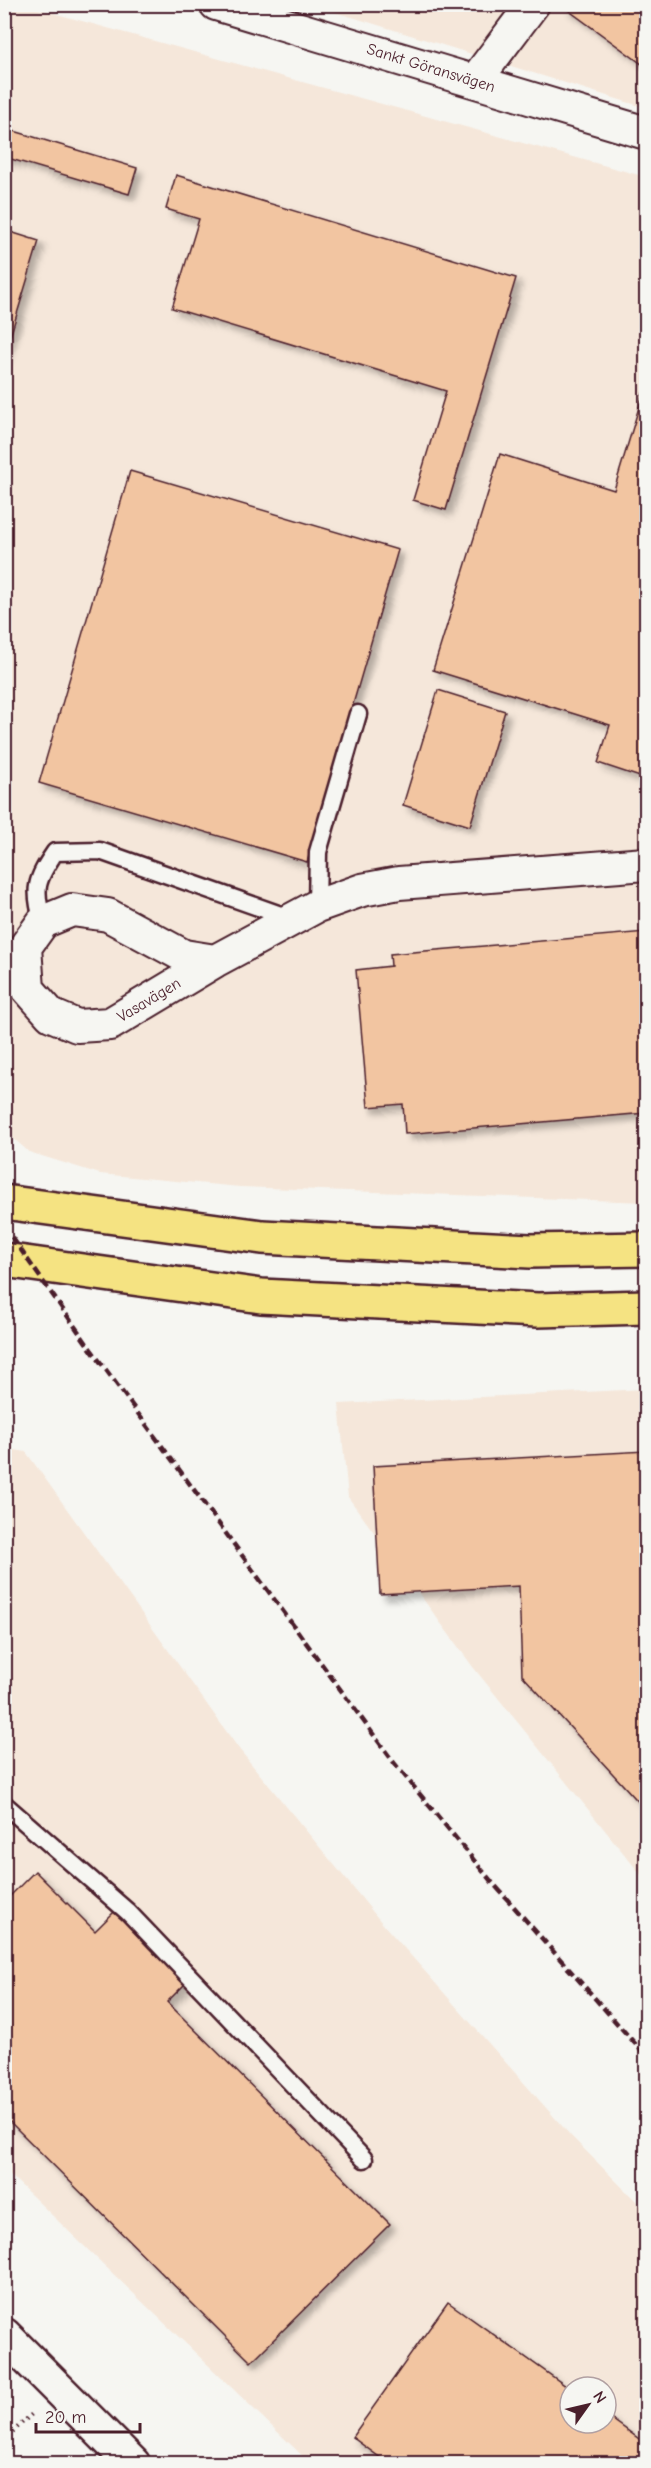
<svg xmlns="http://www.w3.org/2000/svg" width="651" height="2468" font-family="'Comic Neue',sans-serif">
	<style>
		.built { fill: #f5e7da; fill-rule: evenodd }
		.building { fill: #f2c5a1; stroke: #4a1f2b; stroke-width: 1.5; filter: url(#shadow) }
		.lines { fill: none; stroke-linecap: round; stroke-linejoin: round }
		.service-casing { stroke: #4a1f2b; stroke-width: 21 }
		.minor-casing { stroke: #4a1f2b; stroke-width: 36 }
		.tertiary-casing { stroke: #4a1f2b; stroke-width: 38 }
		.motorway-casing { stroke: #4a1f2b; stroke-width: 38 }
		.path { stroke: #4a1f2b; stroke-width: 4; stroke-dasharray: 1.5 4.5; stroke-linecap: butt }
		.service { stroke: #f6f6f2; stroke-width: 16 }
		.minor { stroke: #f6f6f2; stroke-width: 32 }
		.tertiary { stroke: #f6f6f2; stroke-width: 33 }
		.motorway { stroke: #f5e382; stroke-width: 33 }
		.rail { stroke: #4a1f2b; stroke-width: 4.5; stroke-dasharray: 9 4.5; stroke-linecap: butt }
		.labels { text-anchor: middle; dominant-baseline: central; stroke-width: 4.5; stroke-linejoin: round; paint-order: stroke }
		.street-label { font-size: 16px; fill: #4a1f2b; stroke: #f6f6f2 }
	</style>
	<defs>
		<filter id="shadow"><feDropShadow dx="5.5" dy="5.5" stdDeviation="3" flood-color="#0004"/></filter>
	</defs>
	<rect width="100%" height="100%" fill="#f6f6f2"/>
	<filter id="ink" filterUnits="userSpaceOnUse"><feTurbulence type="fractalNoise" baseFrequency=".0167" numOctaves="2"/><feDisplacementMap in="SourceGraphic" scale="12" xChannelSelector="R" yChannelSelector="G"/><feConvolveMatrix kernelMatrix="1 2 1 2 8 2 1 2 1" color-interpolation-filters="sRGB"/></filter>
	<g filter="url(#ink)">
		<!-- built -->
		<g class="built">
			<path d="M5,5H24L646,177V1202L240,1187L100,1174L29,1152L5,1131Z"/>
			<path d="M307,5H646V108L352,17Z"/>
			<path d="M646,1389V1881L473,1667L348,1497L339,1404Z"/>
			<path d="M4,1448L26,1452L239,1749L382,1923L571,2136L646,2211V2463H310L5,2170ZM570,2387H606V2423H570Z"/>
		</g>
		<!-- building -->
		<g class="building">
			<path d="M566,4H646V67L564,7Z"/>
			<path d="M4,128L137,168L129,194L4,157Z"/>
			<path d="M176,175L516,278L446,510L413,500L446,391L172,308L199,219L166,209Z"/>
			<path d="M4,230L39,241L4,357Z"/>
			<path d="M646,384V779L598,763L610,725L433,670L500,454L614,490Z"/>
			<path d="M130,471L398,550L307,862L39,783Z"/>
			<path d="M438,690L505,711L470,826L403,805Z"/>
			<path d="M646,932V1113L405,1134L403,1104L368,1107L356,970L391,966L390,954Z"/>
			<path d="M646,1451V1810L522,1675L519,1586L380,1594L373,1466Z"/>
			<path d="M35,1871L95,1931L116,1910L187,1982L167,2002L390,2224L251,2362L4,2116V1902Z"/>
			<path d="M448,2302L570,2389V2423H606V2415L646,2444V2464H389L352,2437Z"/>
		</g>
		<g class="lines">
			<!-- service casing -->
			<g class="service-casing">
				<g id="service">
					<path d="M317,906L318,852L358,714"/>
					<path d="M43,922C33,889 36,880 55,852L100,851L292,919"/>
					<path d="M4,1804L128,1912L364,2159"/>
				</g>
			</g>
			<!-- minor casing -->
			<g class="minor-casing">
				<g id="minor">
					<path d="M216,4L646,133"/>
					<path d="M475,81L533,4"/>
					<path d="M215,961L184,956L108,915L72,910L43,922L25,947L28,989L51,1015L77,1026L110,1024L215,961L317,906L362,890L399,883L646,864"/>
				</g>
			</g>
			<!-- tertiary casing -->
			<g class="tertiary-casing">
				<path id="tertiary" d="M4,2335L133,2464"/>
			</g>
			<!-- motorway casing -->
			<g class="motorway-casing">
				<g id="motorway">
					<path d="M4,1202L262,1237L530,1251L646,1249"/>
					<path d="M4,1260L261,1296L538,1310L646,1307"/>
				</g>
			</g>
			<!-- path -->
			<path class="path" d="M4,2440L33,2413"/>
			<!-- service -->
			<use href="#service" class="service"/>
			<!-- minor -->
			<use href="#minor" class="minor"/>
			<!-- tertiary -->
			<use href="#tertiary" class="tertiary"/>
			<!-- motorway -->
			<use href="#motorway" class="motorway"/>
			<!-- rail -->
			<path class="rail" d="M4,1226L90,1348L395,1764L491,1881L646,2056"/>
		</g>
	</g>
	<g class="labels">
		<!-- street labels -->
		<g class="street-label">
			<text transform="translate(431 68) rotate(17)">Sankt Göransvägen</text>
			<text transform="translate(149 1000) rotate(-31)">Vasavägen</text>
		</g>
	</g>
	<!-- margin -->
	<rect width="651" height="2468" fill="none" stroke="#f6f6f2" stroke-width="24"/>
	<rect x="12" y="12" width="627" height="2444" fill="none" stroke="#4a1f2b" stroke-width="2" filter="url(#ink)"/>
	<!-- north arrow -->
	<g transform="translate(588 2405) rotate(56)"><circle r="28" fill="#f6f6f2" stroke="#b1a0a2" stroke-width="1.5"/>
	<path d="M0-4.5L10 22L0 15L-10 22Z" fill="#4a1f2b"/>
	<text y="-9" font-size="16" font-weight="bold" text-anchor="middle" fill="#4a1f2b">N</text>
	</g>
	<!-- scale -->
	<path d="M36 2423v9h104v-9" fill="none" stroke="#4a1f2b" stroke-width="3"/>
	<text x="45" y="2423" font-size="18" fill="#4a1f2b" stroke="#f6f6f2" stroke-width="4.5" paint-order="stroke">20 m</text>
</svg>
